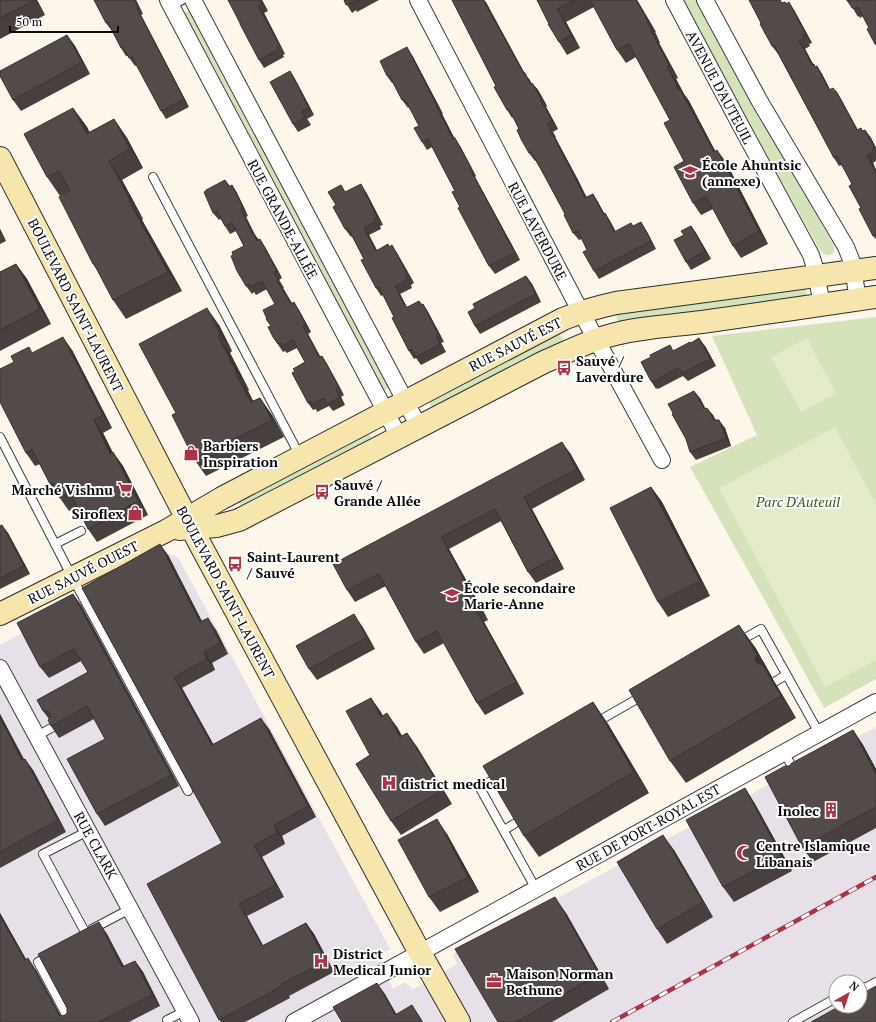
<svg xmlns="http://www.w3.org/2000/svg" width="876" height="1022" font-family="'PT Serif',serif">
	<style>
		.industrial { fill: #e7e0e9; fill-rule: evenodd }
		.green { fill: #d4e3b9 }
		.pitch { fill: #e4ebca }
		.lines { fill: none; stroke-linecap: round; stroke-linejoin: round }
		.service-casing { stroke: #3e3e3e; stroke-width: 10 }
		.minor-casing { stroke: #3e3e3e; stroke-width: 18 }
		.secondary-casing { stroke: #2d2d2d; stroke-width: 24 }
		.service { stroke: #fff; stroke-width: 8 }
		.minor { stroke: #fff; stroke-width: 16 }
		.secondary { stroke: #f6e5ad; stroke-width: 22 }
		.rail-casing { stroke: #ab3348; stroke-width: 4.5 }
		.rail { stroke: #fff; stroke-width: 3; stroke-dasharray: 9; stroke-linecap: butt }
		.wall { fill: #47403f }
		.shaded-wall { fill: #3a3433 }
		.building { fill: #534b49; stroke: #3a3433 }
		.labels { text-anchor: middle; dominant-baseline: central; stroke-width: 4; stroke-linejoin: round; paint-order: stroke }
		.street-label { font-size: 14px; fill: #0b0b0b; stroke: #fff }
		.poi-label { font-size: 14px; font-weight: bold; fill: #0b0b0b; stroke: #fff; text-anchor: start }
		.park-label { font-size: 14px; font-style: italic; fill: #365b23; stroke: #fff }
	</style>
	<rect width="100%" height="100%" fill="#fdf7eb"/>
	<!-- industrial -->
	<path class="industrial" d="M169,554L178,557L390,949L379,955L393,989L405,982L413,989L457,964L453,954L876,727V1022H0V645ZM836,982H860V1006H836Z"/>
	<!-- green -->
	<g class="green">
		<path d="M682,0H698L745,89L834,246V252C826,259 823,254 818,247L734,97Z"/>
		<path d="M190,11L390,387L381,392L184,14L186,12Z"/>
		<path d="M806,287L807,297L618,324L616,313Z"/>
		<path d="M876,317V679L824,708L763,597L690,467L757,435L712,336Z"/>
		<path d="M559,332L564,341L433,410L428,401Z"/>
		<path d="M368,432L373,441L281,488L241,506L238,500Z"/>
	</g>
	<!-- pitch -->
	<g class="pitch">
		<path d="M807,338L836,393L801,412L771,357Z"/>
		<path d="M835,427L876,504V660L825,687L719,488Z"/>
	</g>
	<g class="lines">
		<!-- service casing -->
		<g class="service-casing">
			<g id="service">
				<path d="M171,6L182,0"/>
				<path d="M153,177L300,456"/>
				<path d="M0,437L72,577L188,791"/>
				<path d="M55,544L81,531"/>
				<path d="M738,642L761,629L819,733"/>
				<path d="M776,681L786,675"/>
				<path d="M595,723L644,695"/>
				<path d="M37,736L53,727"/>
				<path d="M784,752L796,774"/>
				<path d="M501,775L480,788L536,889"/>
				<path d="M504,830L514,824"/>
				<path d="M92,929L130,909"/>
				<path d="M85,932L43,854L88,831"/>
				<path d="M50,954L49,956L38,962L70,1022"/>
				<path d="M860,988L867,987L876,982"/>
				<path d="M167,1020L185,1011"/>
				<path d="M793,1022L836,998"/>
			</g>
		</g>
		<!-- minor casing -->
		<g class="minor-casing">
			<g id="minor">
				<path d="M168,0L399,437"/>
				<path d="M193,0L419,427"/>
				<path d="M418,0L574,299L662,460"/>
				<path d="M674,0L742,128L811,255L815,268L822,305"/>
				<path d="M705,0L759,100L846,247L852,262L858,300"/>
				<path d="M0,668L191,1022"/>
				<path d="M294,1022L876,702"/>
			</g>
		</g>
		<!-- secondary casing -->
		<g class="secondary-casing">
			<g id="secondary">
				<path d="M0,158L201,546L420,953L459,1022"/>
				<path d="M179,529L217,526L239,520L544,362C565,353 586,342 608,336C639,327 671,326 702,322C760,314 818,305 876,297"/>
				<path d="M0,614L166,531L222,498L563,319C580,312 598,307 616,303L876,268"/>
			</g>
		</g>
		<!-- service -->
		<use href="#service" class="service"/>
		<!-- minor -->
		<use href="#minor" class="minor"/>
		<!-- secondary -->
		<use href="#secondary" class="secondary"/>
		<!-- rail casing -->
		<g class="rail-casing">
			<path id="rail" d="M612,1022L876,877"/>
		</g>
		<!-- rail -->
		<use href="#rail" class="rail"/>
	</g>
	<!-- wall -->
	<g class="wall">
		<path d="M0,0H37L45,15L0,39Z"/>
		<path d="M94,0H136L143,14L141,15L189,107L166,119L161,111L137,65L135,66L128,56H126L121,48L112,31L106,23Z"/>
		<path d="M262,0L268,11L264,13L285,54L283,55L284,57L264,68L259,60L240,23Z"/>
		<path d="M344,0H379L357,12L356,10L352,13Z"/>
		<path d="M452,0H484L525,74L531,83H532L538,90L547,106L546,107L558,129L553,132L556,137H555L578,180L586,197L593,194L598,202L604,214L605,213L610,221L616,232L633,226L646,230L656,249L599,279L594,271L587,250L582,239L579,240L573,233L565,214L543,173L536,160L535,161L529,153L519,129L513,117L512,118L507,110L496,86Z"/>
		<path d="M537,0H637L656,32H655L660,43H659L678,78L676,79L684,94L689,101L715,151L726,162L768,244L741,258L733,246L713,209L701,215L693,203L684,161L670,120L636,57L626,63L617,50L594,7L566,22L580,48L567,55L559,42Z"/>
		<path d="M846,0H876V46L875,44L869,28L863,16L860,18L859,16L858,17L851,5H850Z"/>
		<path d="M783,3L786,4L794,10L812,43L809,44L810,46L805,49L813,64L816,67L817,66L822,74L830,90L836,91L841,99L858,130L862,131L865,130L871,138L876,148V161L873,163L876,170V239L873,236L861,208L852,184L842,165L839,166L834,158L778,54L772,46L761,23Z"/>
		<path d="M67,35L75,46L90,74L21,111L13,100Z"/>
		<path d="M412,55L443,114H442L454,138L460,146L476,176L475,177L520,260L495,274L489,266L460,207L455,191L432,147L427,150L422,142L419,126L411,109L409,107L408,108L402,100L393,83H392L387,76Z"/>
		<path d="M290,71L295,79L314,115L307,119L311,125L298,132L293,124Z"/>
		<path d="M73,108L87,127L89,132L114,119L127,138L143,168L122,180L143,219L142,220L182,291L126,319L113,300L98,271L93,264L70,191L60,196L47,177Z"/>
		<path d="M225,180L230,186L232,185L237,193L248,216L246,217L255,235L259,240L265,247L282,278L279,280L284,288H283L292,303L299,310L311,332L308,334L320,357L327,364L344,395L341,397L345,405L333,411L329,406L317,412L316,409L313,410L308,403L295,371L305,362L297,348L287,353L285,351L283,352L273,337L271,326L267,319L275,304L267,289L256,295L254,292L252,294L246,286L233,255L244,246L236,231L230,234L225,226L221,219L219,220L213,213Z"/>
		<path d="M346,192H366L383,225L380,226L381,229L369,235L377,250L389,247L397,253L414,283L411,285L412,288L400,294L407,307L419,301L422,304H423L428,312L444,342L441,343L446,352L421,365L416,358L414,359L409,351L394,317L383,295L381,296L376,288L364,259L352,236L351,237L345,229L336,205Z"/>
		<path d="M691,226L696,233L711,259L691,270L686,262L684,235Z"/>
		<path d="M0,229L6,241L0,244Z"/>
		<path d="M16,264L27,279L51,324L0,351V272Z"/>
		<path d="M526,276L532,284L541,302L480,334L475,326V308Z"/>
		<path d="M219,325L232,351L230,353L249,390L248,391L253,401L260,398L272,415L284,437L206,476L194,459Z"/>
		<path d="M691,343L705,346L716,366L688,381L683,376L658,389L657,388L656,389L651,381L674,350Z"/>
		<path d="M72,350L112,428L103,433L113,453L123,466L148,515L97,542L88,529L77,507L69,511L50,484L40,464L35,466L26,453L33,353Z"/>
		<path d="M700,398L705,409L713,415L715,420L725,428L731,446L696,460L690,452Z"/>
		<path d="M570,453L585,480L532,509L564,569L536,583L528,572L501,521L449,549L488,620L484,622L524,694L485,715L477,703L444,643L424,654L416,642L386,586L355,602L347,590Z"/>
		<path d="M651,487L662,502L710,596L668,617L658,602Z"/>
		<path d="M0,526L8,533L30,574L0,589Z"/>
		<path d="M168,555L202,621L216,630L228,654L212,663L215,670L182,688L213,744L269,729L316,817L282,836L285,844L262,857L284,897L247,916L263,946L306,923L314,934L334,972L289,996L290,998L245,1022H221L219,1020L222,843L82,588Z"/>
		<path d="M73,594L81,605L179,786L105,826L97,814L105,739L94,719L59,738L51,726L49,719L43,711L88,672L81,661L49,678L40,667Z"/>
		<path d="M362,626L375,649L317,680L309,669Z"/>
		<path d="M755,647L772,677V678L777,686L796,718L686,783L670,761Z"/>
		<path d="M371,698L383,716L397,727L402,736L407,733L417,747L452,804L401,835L391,821L370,755Z"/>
		<path d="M593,702L608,724L649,793L539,857L524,836Z"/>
		<path d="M0,714L24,759L33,770L66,832L0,868Z"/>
		<path d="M853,730L863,745L876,769V828L813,862L802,847L789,766Z"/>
		<path d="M745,788L755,804L792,871L734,902L723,887Z"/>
		<path d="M447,834L479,892L440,912L429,897Z"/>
		<path d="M674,850L713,917L667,944L657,929Z"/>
		<path d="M0,913L26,959L36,970L61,1016H62L65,1015L67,1013L107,934L124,966L135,961L143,972L160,1006L129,1022H0Z"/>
		<path d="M566,913L609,989L552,1022H498Z"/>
	</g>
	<!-- shaded-wall -->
	<g class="shaded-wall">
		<path d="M35,0H37L45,15Z"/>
		<path d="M134,0H136L143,14L138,6Z"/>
		<path d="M260,0H262L268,11L262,3Z"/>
		<path d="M483,0H484L486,2L525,74L530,80L535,92L530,84Z"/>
		<path d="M636,0H637L656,32L647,19Z"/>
		<path d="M789,2L794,10L812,43L806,35Z"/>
		<path d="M258,6L264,13L285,54L280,46Z"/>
		<path d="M136,7L141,15L189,107L184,99Z"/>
		<path d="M557,9L566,22L580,48L571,35Z"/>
		<path d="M646,20L655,32L660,43L652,30Z"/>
		<path d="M651,31L659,43L678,78L669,65Z"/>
		<path d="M67,35L75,46L90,74L82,62Z"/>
		<path d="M799,41L805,49L818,73L812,65Z"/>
		<path d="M407,47L412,55L443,114L437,106Z"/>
		<path d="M667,66L676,79L684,94L689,101L722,164L714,152L679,90Z"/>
		<path d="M817,66L822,74L835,99L829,90Z"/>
		<path d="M290,71L295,79L314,115L309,108Z"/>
		<path d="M532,83L538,90L547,106L541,99Z"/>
		<path d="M836,91L841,99L862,139L857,130Z"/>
		<path d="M540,99L546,107L558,129L552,121Z"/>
		<path d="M436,106L442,114L459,147L453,139Z"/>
		<path d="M73,108L87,127L100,153L87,134Z"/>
		<path d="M302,111L307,119L311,125L305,118Z"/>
		<path d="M114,119L127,138L143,168L130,149Z"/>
		<path d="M550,130L555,137L578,180L591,206L585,198Z"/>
		<path d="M865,130L871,138L876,148V150Z"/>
		<path d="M455,138L460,146L476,176L471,168Z"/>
		<path d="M717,150L726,162L768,244L759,231Z"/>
		<path d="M867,155L873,163L876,170V173Z"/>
		<path d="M109,161L122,180L143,219L130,200Z"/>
		<path d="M470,169L475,177L520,260L515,253Z"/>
		<path d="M361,184L366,192L383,225L377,217Z"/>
		<path d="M232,185L237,193L248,216L243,208Z"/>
		<path d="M593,194L598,202L609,222L603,214Z"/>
		<path d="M129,201L142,220L182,291L168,272Z"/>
		<path d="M241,209L246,217L255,235L259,240L263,249L252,233Z"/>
		<path d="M605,213L610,221L620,240L614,232Z"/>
		<path d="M641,222L646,230L656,249L651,241Z"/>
		<path d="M691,226L696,233L711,259L705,251Z"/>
		<path d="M364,228L369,235L381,259L376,251Z"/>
		<path d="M0,229L6,241L0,232Z"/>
		<path d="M260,239L265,247L282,278L277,271Z"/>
		<path d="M392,245L397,253L414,283L408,275Z"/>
		<path d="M16,264L27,279L51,324L40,309Z"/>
		<path d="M274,272L284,288L278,280Z"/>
		<path d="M526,276L532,284L541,302L536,294Z"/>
		<path d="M277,281L283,288L296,311L291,304Z"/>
		<path d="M395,286L400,294L411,316L406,308Z"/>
		<path d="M294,302L299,310L311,332L306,325Z"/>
		<path d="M423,304L428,312L444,342L438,334Z"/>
		<path d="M207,308L219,325L232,351L220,334Z"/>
		<path d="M303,326L308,334L325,365L319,357Z"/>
		<path d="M218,336L230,353L249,390L237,373Z"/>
		<path d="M436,336L441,343L446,352L440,344Z"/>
		<path d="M63,337L72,350L112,428L103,415Z"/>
		<path d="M699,338L705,346L716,366L710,359Z"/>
		<path d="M322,356L327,364L344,395L339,387Z"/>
		<path d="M236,374L248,391L263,420L251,402Z"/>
		<path d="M336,389L341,397L345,405L340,397Z"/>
		<path d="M694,391L700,398L710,417L704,409Z"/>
		<path d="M260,398L272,415L284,437L272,420Z"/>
		<path d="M707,408L713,415L720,428L714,420Z"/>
		<path d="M94,420L103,433L120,467L110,454Z"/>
		<path d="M719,420L725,428L731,446L726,438Z"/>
		<path d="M562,442L570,453L585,480L577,469Z"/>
		<path d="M113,452L123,466L148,515L138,501Z"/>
		<path d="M651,487L662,502L710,596L700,581Z"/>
		<path d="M524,497L532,509L564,569L556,557Z"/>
		<path d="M2,525L8,533L30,574L24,566Z"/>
		<path d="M441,537L449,549L488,620L480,609Z"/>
		<path d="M160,544L168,555L208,634L200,622Z"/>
		<path d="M73,594L81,605L179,786L171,775Z"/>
		<path d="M476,610L484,622L524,694L516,682Z"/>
		<path d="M354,614L362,626L375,649L367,637Z"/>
		<path d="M208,618L216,630L228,654L220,643Z"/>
		<path d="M739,625L755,647L772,677V678L777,686L796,718L756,662Z"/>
		<path d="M204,652L212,663L215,670L207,659Z"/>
		<path d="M174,677L182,688L220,756L212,745Z"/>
		<path d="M371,698L381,712L391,731L381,717Z"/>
		<path d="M593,702L608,724L649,793L634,772Z"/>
		<path d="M387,713L397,727L410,751L400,737Z"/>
		<path d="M0,714L30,772L22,760L0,718Z"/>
		<path d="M261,718L269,729L316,817L308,806Z"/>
		<path d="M853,730L863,745L876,769V774Z"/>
		<path d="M407,733L417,747L452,804L442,790Z"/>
		<path d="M25,759L33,770L66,832L58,820Z"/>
		<path d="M745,788L755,804L792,871L781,856Z"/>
		<path d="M437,819L447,834L479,892L468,877Z"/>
		<path d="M274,825L282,836L285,844L277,833Z"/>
		<path d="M663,835L674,850L713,917L703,902Z"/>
		<path d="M254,845L262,857L284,897L276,885Z"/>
		<path d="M555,897L566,913L609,989L599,974Z"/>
		<path d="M239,904L247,916L270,958L262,946Z"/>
		<path d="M0,913L33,972L25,960L0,916Z"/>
		<path d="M99,922L107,934L130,979L122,967Z"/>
		<path d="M306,923L314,934L334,972L326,961Z"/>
		<path d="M28,958L36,970L64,1022L59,1015Z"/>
		<path d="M135,961L143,972L160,1006L152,995Z"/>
		<path d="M377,983L385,994L401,1022L395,1015Z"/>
		<path d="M412,1005L420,1017L423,1022H422Z"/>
	</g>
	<!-- building -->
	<g class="building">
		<path d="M0,0H35L0,18Z"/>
		<path d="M94,0H134L138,6L136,7L184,99L161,111L132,57L129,58L123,47L121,48L108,22L106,23Z"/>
		<path d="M228,0H260L262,3L258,6L280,46L277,47L279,49L259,60L240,24V23Z"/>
		<path d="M344,0H359L352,4L351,2L346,5Z"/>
		<path d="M452,0H483L523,72L525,73L530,84L532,83L541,99H540L552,121L547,124L551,129L550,130L572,172L585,198L593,194L603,214L605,213L614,232L631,223L633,226L641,222L651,241L594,271L583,252L587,250L578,231L573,233L564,215L565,214L543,173L531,152L529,153L521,139L517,130L519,129L509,109L507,110L494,87L496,86Z"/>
		<path d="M537,0H575L557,9L571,35L559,42L548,24H549Z"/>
		<path d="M590,0H636L647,19L646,20L652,30L651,31L669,65L667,66L679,90L680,89L714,152L717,150L759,231L733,246L706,196L693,203L674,167L684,161L664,123L670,120L629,44L617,50Z"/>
		<path d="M749,0H780L782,3L785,2L786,4L789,2L806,35L803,36L804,38L799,41L812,65L814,64L815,67L817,66L829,90L833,88L835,91H836L857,130L861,128L862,131L865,130L874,147L872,149L873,152L867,155L876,173V234L873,236L859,209L861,208L849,186L852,184L837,156L834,158L774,45L772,46L760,24L761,23Z"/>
		<path d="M848,0H876V43L875,44L867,29L869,28L858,7L854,9L853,8H852Z"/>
		<path d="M67,35L82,62L13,100L0,76V71Z"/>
		<path d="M407,47L437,106H436L453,139L455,138L471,168L470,169L515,253L489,266L458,208L460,207L452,192L455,191L428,139L422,142L414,128L419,126L406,101L405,102L404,99L402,100L389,75L387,76L380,61Z"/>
		<path d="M290,71L309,108L302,111L305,118L293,124L270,82Z"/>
		<path d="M73,108L87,134L114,119L130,149L109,161L130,200L129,201L168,272L113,300L94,264H93L59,197L70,191L59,171L47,177L24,134Z"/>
		<path d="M225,180L229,187L232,185L243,208L241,209L252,233H253L257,241L260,239L277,271L274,272L278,280L277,281L291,304L294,302L306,325L303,326L319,357L322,356L339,387L336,389L340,397L327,404L324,398L312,404L311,401L308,403L292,373L295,371L293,369L305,362L293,340L282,346L280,343L278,344L273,337L268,327L271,326L266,319H267L263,310L275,304L262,281L250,287L249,284L246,286L237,271L231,256L233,255L232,252L244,246L232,223L225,226L217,211L213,213L204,192L207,190H206Z"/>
		<path d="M361,184L377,217L374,219L376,221L364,228L376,251L388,244L389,247L392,245L408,275L405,277L407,280L395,286L406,308L419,301L421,305L423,304L438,334L436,336L440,344L416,357L412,349L409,351L392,318L394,317L379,287L376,288L361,260L364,259L348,228L345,229L333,207L336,205L328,192L341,185L345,192Z"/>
		<path d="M691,226L705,251L686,262L674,240L684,235L681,231Z"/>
		<path d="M16,264L40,309L0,330V272Z"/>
		<path d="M526,276L536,294L475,326L468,312L475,308L473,304Z"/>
		<path d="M207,308L220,334L218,336L237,373L236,374L251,402L260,398L272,420L194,459L172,415L176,413L139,344Z"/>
		<path d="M63,337L103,415L94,420L110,454L113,452L138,501L88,529L70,492L60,498L53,483L50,484L32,449L26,453L0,402V369L14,362L11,356L29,347L32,353Z"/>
		<path d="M699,338L710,359L682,373L681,370H680L678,368L652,382V381H651L641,362L651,357L650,355L670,345L673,351L690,342L691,343Z"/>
		<path d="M694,391L704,409L707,408L714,420H719L726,438L690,452L686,439L672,414L673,413L668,404Z"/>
		<path d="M562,442L577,469L524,497L556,557L528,572L495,509L441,537L480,609L476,610L516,682L477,703L437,631L416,642L379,574L347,590L333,564Z"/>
		<path d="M651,487L700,581L658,602L610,508Z"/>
		<path d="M2,525L24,566L0,578V526Z"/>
		<path d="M160,544L200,622L208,618L220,643L204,652L207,659L174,677L212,745L261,718L308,806L274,825L277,833L254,845L276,885L239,904L262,946L306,923L326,961L281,984L282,986L219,1020L147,884L222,843L181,769L82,588Z"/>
		<path d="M73,594L171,775L97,814L67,759L105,739L87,706L51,726L48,720L50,718V713L47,711H43L37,700L88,672L74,649L40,667L17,623Z"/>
		<path d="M354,614L367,637L309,669L296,646Z"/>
		<path d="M739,625L757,655L755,659L756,662L758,664H762L781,696L670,761L629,690Z"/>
		<path d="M371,698L381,717L387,713L400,737L407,733L442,790L391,821L356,764L370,755L346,711Z"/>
		<path d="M593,702L634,772L524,836L483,766Z"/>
		<path d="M0,718L22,760L25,759L58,820L0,852Z"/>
		<path d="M853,730L876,774V807L802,847L765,777L785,766H789L792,763Z"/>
		<path d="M745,788L781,856L723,887L686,820Z"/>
		<path d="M437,819L468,877L429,897L398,840Z"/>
		<path d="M663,835L703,902L657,929L617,862Z"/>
		<path d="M555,897L599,974L516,1022H498L455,949Z"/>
		<path d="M0,916L25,960L28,958L59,1015L62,1016L65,1015L67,1013V1008L38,954L99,922L122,967L135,961L152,995L98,1022H0Z"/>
		<path d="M377,983L395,1015L412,1005L422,1022H342L333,1007Z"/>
		<path d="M876,986V1022H811L840,1006H860V995Z"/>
	</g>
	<!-- icons -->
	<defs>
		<g id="school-bare" transform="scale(1.2)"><path d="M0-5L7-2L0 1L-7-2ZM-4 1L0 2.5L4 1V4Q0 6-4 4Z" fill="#ab3348" stroke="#fff" stroke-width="2.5" paint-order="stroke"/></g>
		<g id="bus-bare" transform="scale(1.2)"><path d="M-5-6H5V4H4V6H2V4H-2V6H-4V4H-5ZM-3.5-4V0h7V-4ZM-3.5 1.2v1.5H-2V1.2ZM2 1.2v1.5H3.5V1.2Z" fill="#ab3348" stroke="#fff" stroke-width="2.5" paint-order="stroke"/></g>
		<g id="shop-bare" transform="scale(1.2)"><path d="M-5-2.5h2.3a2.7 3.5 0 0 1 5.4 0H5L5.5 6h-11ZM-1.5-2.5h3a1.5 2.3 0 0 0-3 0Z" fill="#ab3348" stroke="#fff" stroke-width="2.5" paint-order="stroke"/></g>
		<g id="supermarket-bare" transform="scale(1.2)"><path d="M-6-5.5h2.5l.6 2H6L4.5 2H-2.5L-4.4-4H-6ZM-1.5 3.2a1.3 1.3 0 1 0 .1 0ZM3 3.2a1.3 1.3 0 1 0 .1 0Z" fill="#ab3348" stroke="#fff" stroke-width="2.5" paint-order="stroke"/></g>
		<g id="hospital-bare" transform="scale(1.2)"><path d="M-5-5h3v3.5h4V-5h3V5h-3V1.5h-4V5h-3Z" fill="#ab3348" stroke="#fff" stroke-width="2.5" paint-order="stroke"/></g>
		<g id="building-bare" transform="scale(1.2)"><path d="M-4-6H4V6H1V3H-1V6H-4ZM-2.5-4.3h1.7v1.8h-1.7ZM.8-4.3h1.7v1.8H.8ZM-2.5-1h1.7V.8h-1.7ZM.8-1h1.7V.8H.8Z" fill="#ab3348" stroke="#fff" stroke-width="2.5" paint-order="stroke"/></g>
		<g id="mosque-bare" transform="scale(1.2)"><path d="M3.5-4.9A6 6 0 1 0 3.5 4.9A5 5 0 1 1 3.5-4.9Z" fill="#ab3348" stroke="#fff" stroke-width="2.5" paint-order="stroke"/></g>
		<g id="office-bare" transform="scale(1.2)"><path d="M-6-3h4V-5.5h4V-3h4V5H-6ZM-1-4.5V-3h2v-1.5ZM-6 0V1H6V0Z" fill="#ab3348" stroke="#fff" stroke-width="2.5" paint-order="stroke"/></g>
	</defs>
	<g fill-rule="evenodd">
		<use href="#school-bare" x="690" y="172"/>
		<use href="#bus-bare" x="564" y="368"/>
		<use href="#shop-bare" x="191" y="453"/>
		<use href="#supermarket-bare" x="125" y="489"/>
		<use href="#bus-bare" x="322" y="492"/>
		<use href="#shop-bare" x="135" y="513"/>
		<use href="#bus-bare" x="235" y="564"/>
		<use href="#school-bare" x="452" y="595"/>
		<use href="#hospital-bare" x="389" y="783"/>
		<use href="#building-bare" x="831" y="810"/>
		<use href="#mosque-bare" x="744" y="853"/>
		<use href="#hospital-bare" x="321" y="961"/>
		<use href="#office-bare" x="494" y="981"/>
	</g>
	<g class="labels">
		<!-- street labels -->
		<g class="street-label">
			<text transform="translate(720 87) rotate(62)">AVENUE D'AUTEUIL</text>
			<text transform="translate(283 219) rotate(62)">RUE GRANDE-ALLÉE</text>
			<text transform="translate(538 231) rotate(62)">RUE LAVERDURE</text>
			<text transform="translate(76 305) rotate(63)">BOULEVARD SAINT-LAURENT</text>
			<text transform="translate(515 344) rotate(-27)">RUE SAUVÉ EST</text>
			<text transform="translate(83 572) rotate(-27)">RUE SAUVÉ OUEST</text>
			<text transform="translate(226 592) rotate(62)">BOULEVARD SAINT-LAURENT</text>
			<text transform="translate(648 827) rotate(-29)">RUE DE PORT-ROYAL EST</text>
			<text transform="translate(96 845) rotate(61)">RUE CLARK</text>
		</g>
		<!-- poi labels -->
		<g class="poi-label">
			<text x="702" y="164">École Ahuntsic<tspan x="702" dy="16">(annexe)</tspan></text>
			<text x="576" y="360">Sauvé /<tspan x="576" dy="16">Laverdure</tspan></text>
			<text x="203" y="445">Barbiers<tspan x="203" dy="16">Inspiration</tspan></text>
			<text x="334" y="484">Sauvé /<tspan x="334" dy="16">Grande Allée</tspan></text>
			<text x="113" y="489" text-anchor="end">Marché Vishnu</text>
			<text x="123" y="513" text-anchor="end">Siroflex</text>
			<text x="247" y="556">Saint-Laurent<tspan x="247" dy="16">/ Sauvé</tspan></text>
			<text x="464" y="587">École secondaire<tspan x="464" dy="16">Marie-Anne</tspan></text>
			<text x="401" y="783">district medical</text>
			<text x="819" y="810" text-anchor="end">Inolec</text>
			<text x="756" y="845">Centre Islamique<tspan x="756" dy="16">Libanais</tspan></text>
			<text x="333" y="953">District<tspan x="333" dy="16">Medical Junior</tspan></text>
			<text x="506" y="973">Maison Norman<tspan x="506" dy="16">Bethune</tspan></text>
		</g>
		<!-- park labels -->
		<g class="park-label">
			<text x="798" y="501">Parc D'Auteuil</text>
		</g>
	</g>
	<!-- north arrow -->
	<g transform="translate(848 994) rotate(39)"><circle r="19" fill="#ffffff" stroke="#9d9d9d"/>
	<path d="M0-3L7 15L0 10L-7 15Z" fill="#ab3348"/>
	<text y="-6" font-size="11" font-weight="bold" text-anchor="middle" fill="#0b0b0b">N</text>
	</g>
	<!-- scale -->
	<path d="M10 26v6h108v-6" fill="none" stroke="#0b0b0b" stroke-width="2"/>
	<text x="16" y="26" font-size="12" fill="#0b0b0b" stroke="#ffffff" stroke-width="3" paint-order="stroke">50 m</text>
</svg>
